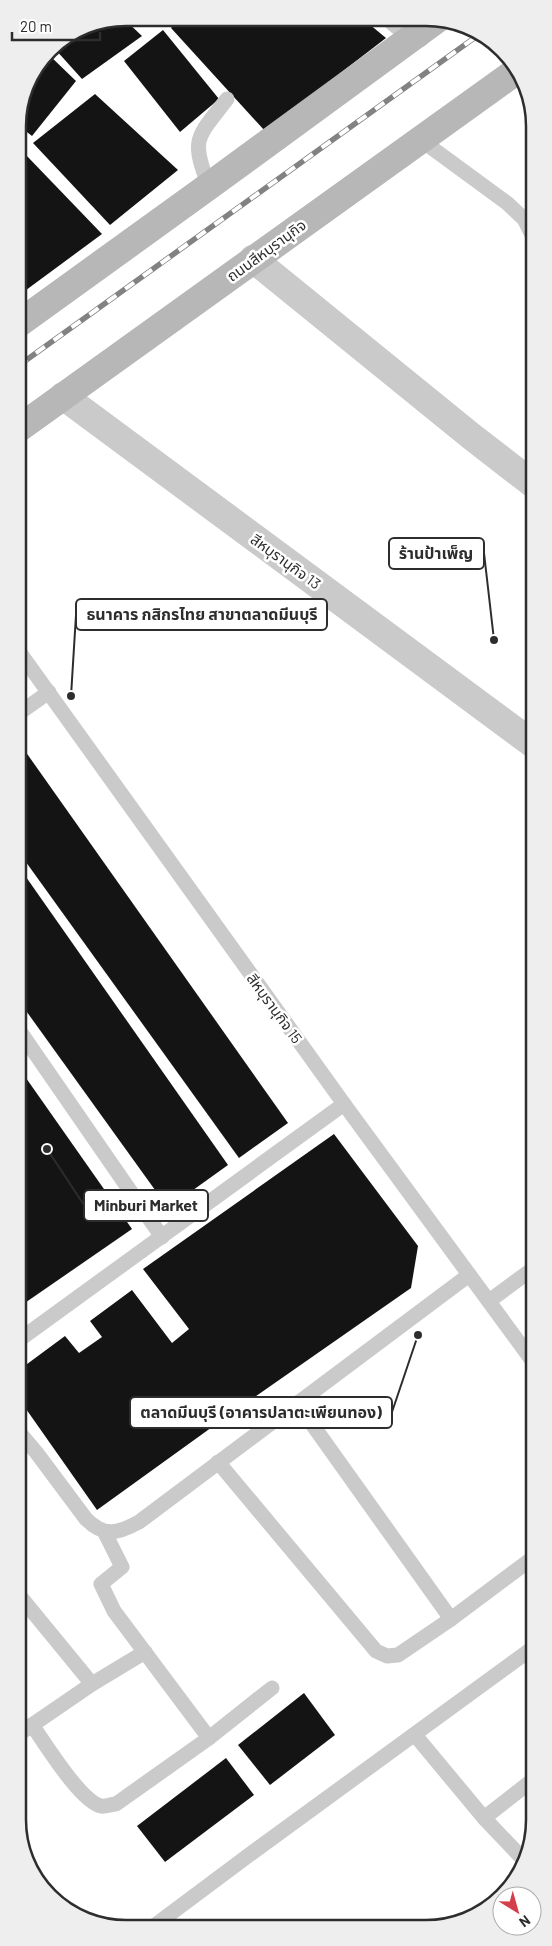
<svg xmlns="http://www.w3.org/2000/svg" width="552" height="1946" font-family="Barlow,'Noto Sans Thai',sans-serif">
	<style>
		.building { fill: #141414 }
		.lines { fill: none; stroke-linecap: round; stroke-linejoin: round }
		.service { stroke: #cacaca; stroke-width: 15 }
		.minor { stroke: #cacaca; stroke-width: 28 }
		.secondary { stroke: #b7b7b7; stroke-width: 28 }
		.rail-casing { stroke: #828282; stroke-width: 5.5 }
		.rail { stroke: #fff; stroke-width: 4; stroke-dasharray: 11; stroke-linecap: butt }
		.labels { text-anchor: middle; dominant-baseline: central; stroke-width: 5; stroke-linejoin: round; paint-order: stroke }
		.street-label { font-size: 15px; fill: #2d2d2d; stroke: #fff }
		.rim { fill: none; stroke: #2d2d2d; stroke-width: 2.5 }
		.leader { fill: none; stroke: #2d2d2d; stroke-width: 2 }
		.callout-dot { fill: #2d2d2d; stroke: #fff; stroke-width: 2 }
		.callout { fill: #fff; stroke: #2d2d2d; stroke-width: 2 }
		.callout-label { font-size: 16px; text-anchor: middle; font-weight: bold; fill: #2d2d2d }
	</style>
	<rect width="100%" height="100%" fill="#fff"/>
	<!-- building -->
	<g class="building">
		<path d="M123,18L142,36L82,79L55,49L91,24Z"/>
		<path d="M150,18H163L158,24Z"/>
		<path d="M178,18L363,19L386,38L265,131L171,28Z"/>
		<path d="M163,30L219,99L180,132L124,61Z"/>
		<path d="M47,53L76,81L32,136L18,125V119L26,84Z"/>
		<path d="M95,94L178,170L110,225L33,143Z"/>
		<path d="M25,154L102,234L18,296V157Z"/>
		<path d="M18,741L288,1123L239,1158L18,851Z"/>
		<path d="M19,867L228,1165L168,1208L19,1001Z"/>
		<path d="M19,1068L132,1229L19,1307Z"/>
		<path d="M334,1134L418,1246L411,1288L226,1417L97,1510L19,1399V1370L65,1336L79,1353L102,1337L90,1321L132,1290L172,1343L189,1329L143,1269Z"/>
		<path d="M304,1693L335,1735L270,1785L238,1745Z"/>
		<path d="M226,1758L254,1795L165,1862L137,1826Z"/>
	</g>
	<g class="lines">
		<!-- service -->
		<g class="service">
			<path d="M421,140L507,203L524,219L533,237"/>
			<path d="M209,186C190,138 197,138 227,99"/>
			<path d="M18,650L344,1104L534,1363"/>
			<path d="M18,714L49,692"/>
			<path d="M19,1030L162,1237"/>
			<path d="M489,1301L534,1268"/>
			<path d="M19,1340L344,1104"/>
			<path d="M297,1403L451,1619"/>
			<path d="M19,1432L36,1452L86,1519C104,1537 117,1534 139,1522L469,1275"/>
			<path d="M218,1462L376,1651L387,1656L398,1655L451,1619L534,1557"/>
			<path d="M105,1533L122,1567L101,1584L114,1611L209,1738L272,1688"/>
			<path d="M19,1595L92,1684"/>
			<path d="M32,1725C45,1743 80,1801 101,1806C105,1807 112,1804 116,1804L209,1738"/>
			<path d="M19,1734L92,1684L145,1652"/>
			<path d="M415,1735L484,1818L522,1858"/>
			<path d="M484,1818L534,1779"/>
			<path d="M154,1926L249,1855L534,1647"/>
		</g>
		<!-- minor -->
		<g class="minor">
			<path d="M397,19L417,34"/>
			<path d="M253,259L471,436L533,484"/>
			<path d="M63,396L533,744"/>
		</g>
		<!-- secondary -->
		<g class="secondary">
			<path d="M18,324L209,186L436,20"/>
			<path d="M18,429L515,72"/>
		</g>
		<!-- rail casing -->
		<g class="rail-casing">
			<path id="rail" d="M18,366L477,36"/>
		</g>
		<!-- rail -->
		<use href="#rail" class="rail"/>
	</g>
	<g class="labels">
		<!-- street labels -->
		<g class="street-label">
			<text transform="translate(266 250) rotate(-36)">ถนนสีหบุรานุกิจ</text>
			<text transform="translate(286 561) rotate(36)">สีหบุรานุกิจ 13</text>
			<text transform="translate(275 1008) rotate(54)">สีหบุรานุกิจ 15</text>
		</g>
	</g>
	<!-- crop -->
	<path d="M0 0H552V1946H0ZM126 26H426A100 100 0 0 1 526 126V1820A100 100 0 0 1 426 1920H126A100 100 0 0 1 26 1820V126A100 100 0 0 1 126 26Z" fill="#eee" fill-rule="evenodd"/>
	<path class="rim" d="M126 26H426A100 100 0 0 1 526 126V1820A100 100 0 0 1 426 1920H126A100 100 0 0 1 26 1820V126A100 100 0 0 1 126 26Z"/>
	<!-- callouts -->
	<path class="leader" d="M494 640L484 553M71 696L76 615M47 1149L84 1205M418 1335L392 1412"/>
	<g class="callout-dot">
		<circle cx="494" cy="640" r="5"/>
		<circle cx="71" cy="696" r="5"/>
		<circle cx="47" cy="1149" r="5"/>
		<circle cx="418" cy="1335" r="5"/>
	</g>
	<g class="callout">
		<rect x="389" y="538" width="95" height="31" rx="5"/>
		<rect x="76" y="599" width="251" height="31" rx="5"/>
		<rect x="84" y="1190" width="124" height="31" rx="5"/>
		<rect x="130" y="1397" width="262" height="31" rx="5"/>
	</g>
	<g class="callout-label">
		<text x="436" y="559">ร้านป้าเพ็ญ</text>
		<text x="202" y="620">ธนาคาร กสิกรไทย สาขาตลาดมีนบุรี</text>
		<text x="146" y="1211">Minburi Market</text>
		<text x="261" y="1418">ตลาดมีนบุรี (อาคารปลาตะเพียนทอง)</text>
	</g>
	<!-- north arrow -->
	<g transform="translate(517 1911) rotate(143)"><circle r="24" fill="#ffffff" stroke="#ababab"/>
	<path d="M0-4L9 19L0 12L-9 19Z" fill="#d3404b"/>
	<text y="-8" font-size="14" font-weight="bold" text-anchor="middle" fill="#2d2d2d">N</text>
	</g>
	<!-- scale -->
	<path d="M12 32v8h88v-8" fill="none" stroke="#2d2d2d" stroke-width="2.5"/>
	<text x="20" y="32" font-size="15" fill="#2d2d2d" stroke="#ffffff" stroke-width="4" paint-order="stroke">20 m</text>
</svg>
